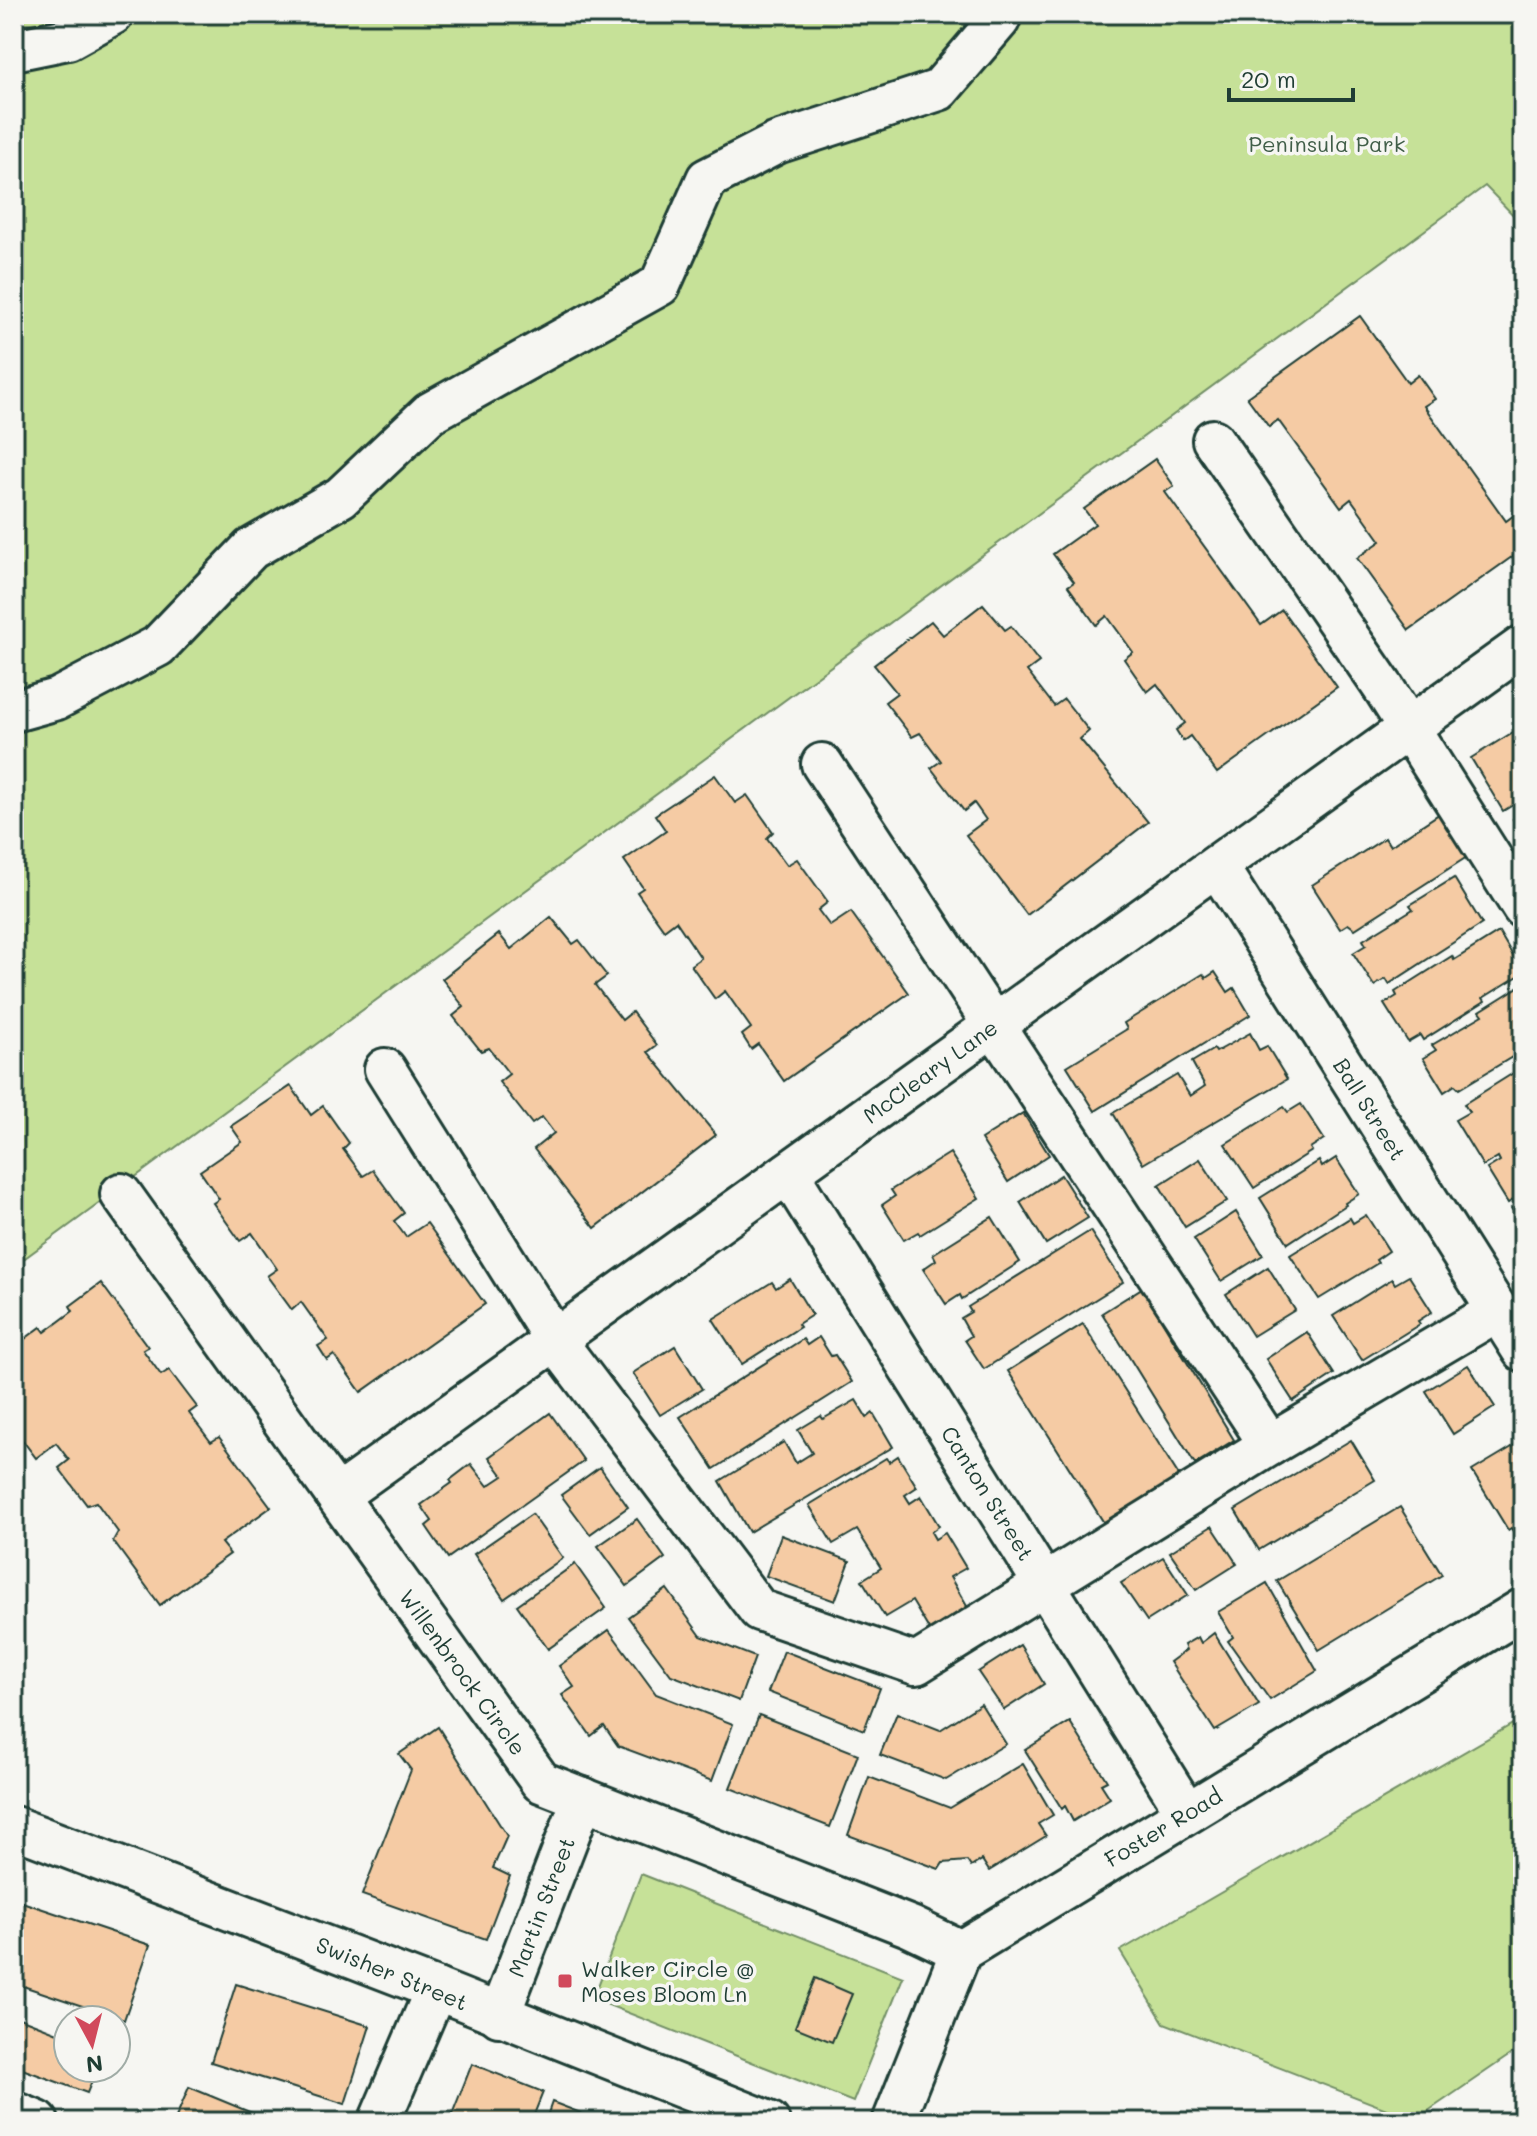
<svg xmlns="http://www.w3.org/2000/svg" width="1537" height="2136" font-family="Mali,sans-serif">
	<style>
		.green { fill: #c6e198; stroke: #728f66; stroke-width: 2 }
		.building { fill: #f5cba4; stroke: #1f3d34; stroke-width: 2 }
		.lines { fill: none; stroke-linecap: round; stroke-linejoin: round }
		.minor-casing { stroke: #1f3d34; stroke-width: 46 }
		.minor { stroke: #f6f6f2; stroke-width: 40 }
		.poi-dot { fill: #d1495b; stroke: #f6f6f2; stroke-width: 3 }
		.labels { text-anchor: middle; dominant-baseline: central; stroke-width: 7; stroke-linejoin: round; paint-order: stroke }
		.park-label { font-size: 22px; fill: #405e48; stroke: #f6f6f2 }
		.street-label { font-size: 22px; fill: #1f3d34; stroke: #f6f6f2 }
		.poi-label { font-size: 22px; fill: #1f3d34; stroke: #f6f6f2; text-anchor: start }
	</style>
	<rect width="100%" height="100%" fill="#f6f6f2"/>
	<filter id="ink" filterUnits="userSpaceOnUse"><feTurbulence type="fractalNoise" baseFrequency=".0125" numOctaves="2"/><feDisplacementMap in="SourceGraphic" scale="16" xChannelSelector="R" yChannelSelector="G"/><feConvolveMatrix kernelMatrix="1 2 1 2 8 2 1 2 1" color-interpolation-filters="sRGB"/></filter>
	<g filter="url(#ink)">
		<!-- green -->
		<g class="green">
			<path d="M14,14H1523V225L1485,186L14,1266Z"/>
			<path d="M1523,1718V2046L1415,2120L1164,2023L1120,1951Z"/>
			<path d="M641,1874L903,1977L853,2102L593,1999Z"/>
		</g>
		<!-- building -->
		<g class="building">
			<path d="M1360,316L1408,383L1418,375L1435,399L1424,406L1506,521L1517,513L1523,521V549L1409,630L1357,558L1381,541L1351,499L1341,507L1278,420L1269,427L1247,397Z"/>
			<path d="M1155,459L1174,486L1165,492L1261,625L1282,610L1337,687L1217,773L1190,736L1183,741L1176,730L1185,723L1157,684L1147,692L1124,659L1133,652L1107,616L1096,625L1068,586L1074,582L1053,554L1095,524L1084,509Z"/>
			<path d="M983,604L1005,630L1011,626L1039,662L1027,671L1054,706L1064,699L1089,731L1080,739L1148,822L1027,915L966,835L986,820L974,803L964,811L931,768L941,761L920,733L912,737L885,702L897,693L874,665L931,621L943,635Z"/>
			<path d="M1523,726V799L1503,811L1471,758Z"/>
			<path d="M715,775L735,803L747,795L773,832L767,838L787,865L797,859L828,902L818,910L830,926L851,912L909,993L784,1081L758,1044L751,1049L742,1035L751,1028L725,991L715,999L691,965L701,958L676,921L664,930L637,892L643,888L624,860L666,831L655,815Z"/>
			<path d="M1442,812L1470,855L1355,929L1348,924L1340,929L1312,885L1385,838L1390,846Z"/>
			<path d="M1523,813V835L1513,819Z"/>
			<path d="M1454,878L1482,924L1389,984L1386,979L1374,986L1353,953L1366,945L1363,940L1413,909L1410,905Z"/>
			<path d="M551,917L573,944L579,940L607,976L595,985L622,1020L632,1012L657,1045L648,1052L716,1135L595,1228L534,1149L554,1133L542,1117L532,1124L499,1082L509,1074L489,1048L481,1051L453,1016L464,1007L442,979L499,934L511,949Z"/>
			<path d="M1499,932L1523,973L1483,998L1485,1001L1423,1040L1420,1035L1408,1042L1384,1004L1397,996L1395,992L1452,956L1454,960Z"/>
			<path d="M1215,972L1228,992L1234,988L1250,1015L1095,1111L1067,1066L1127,1029L1124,1023L1203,974L1206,978Z"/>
			<path d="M1523,984V1046L1516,1050L1517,1054L1459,1089L1455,1085L1444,1092L1423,1058L1436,1050L1432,1045L1483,1015L1480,1011Z"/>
			<path d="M1250,1033L1259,1050L1267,1046L1287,1079L1143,1164L1113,1113L1177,1075L1190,1096L1205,1086L1192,1062L1214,1049L1216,1052Z"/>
			<path d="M1523,1067V1197L1522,1194L1508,1203L1487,1169L1500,1161L1498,1157L1483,1166L1455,1120L1469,1112L1464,1104Z"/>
			<path d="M291,1086L311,1115L323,1106L349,1143L343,1149L363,1176L373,1170L404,1213L394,1221L406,1237L427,1223L485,1304L361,1392L334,1355L327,1360L318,1346L328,1340L301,1302L292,1310L267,1276L277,1269L252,1233L240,1241L213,1203L219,1199L200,1171L242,1142L231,1126Z"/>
			<path d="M1301,1104L1324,1139L1310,1148L1312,1151L1254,1188L1225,1144L1284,1107L1288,1112Z"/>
			<path d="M1023,1113L1049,1155L1008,1182L981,1139Z"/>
			<path d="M950,1153L979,1198L920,1235L918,1232L904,1240L882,1205L895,1196L891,1190Z"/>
			<path d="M1336,1158L1359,1194L1345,1203L1346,1205L1288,1243L1260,1198L1319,1161L1322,1167Z"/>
			<path d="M1200,1159L1227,1201L1185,1227L1159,1185Z"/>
			<path d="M1061,1175L1088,1218L1046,1244L1020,1202Z"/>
			<path d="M1523,1200V1228L1511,1208Z"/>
			<path d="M1236,1212L1263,1255L1221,1281L1194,1239Z"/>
			<path d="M1366,1215L1389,1251L1376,1260L1378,1263L1319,1299L1290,1255L1350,1218L1353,1223Z"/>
			<path d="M992,1217L1020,1262L962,1299L960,1295L946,1304L923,1269L936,1260L933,1254Z"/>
			<path d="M1090,1231L1123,1282L984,1369L965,1340L971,1336L961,1318L971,1312L968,1307Z"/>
			<path d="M1268,1267L1295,1310L1253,1336L1226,1294Z"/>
			<path d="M1409,1276L1432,1312L1418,1321L1420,1324L1362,1360L1333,1316L1392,1279L1395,1284Z"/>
			<path d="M790,1279L812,1315L798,1324L800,1327L742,1364L713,1319L772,1282L776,1288Z"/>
			<path d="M101,1283L148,1347L143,1350L161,1375L169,1370L197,1407L189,1413L211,1442L219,1437L271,1507L221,1543L230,1554L160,1605L113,1541L118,1532L96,1502L87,1505L59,1468L69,1460L56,1443L36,1458L14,1429V1347L41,1327L45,1332L73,1311L70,1306Z"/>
			<path d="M1142,1288L1234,1440L1195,1464L1102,1313Z"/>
			<path d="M1083,1324L1181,1479L1106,1526L1008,1371Z"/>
			<path d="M1307,1332L1334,1374L1293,1401L1266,1359Z"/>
			<path d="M819,1337L831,1356L835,1355L852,1382L714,1469L680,1417L803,1339L807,1345Z"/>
			<path d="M675,1346L702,1389L660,1415L633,1373Z"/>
			<path d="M1468,1365L1495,1407L1453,1434L1426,1391Z"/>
			<path d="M856,1400L867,1418L873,1413L893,1447L749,1532L720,1481L784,1442L796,1463L812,1453L798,1430L821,1416L823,1419Z"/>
			<path d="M550,1413L584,1461L448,1558L426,1526L432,1521L421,1505L452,1483L450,1480L471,1464L488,1486L503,1476L489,1457Z"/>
			<path d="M1351,1440L1375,1480L1259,1550L1235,1510Z"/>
			<path d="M1517,1444L1523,1453V1540L1520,1542L1511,1528L1508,1530L1472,1471Z"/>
			<path d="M898,1456L917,1487L905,1495L910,1503L921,1496L939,1526L931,1532L935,1539L945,1533L966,1568L950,1577L968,1608L930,1631L912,1601L885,1617L862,1580L881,1568L857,1530L833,1544L809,1505L886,1458L889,1462Z"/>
			<path d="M600,1467L628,1507L590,1534L561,1495Z"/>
			<path d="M1400,1507L1442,1575L1319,1650L1277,1581Z"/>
			<path d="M532,1514L563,1558L504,1599L474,1554Z"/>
			<path d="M637,1519L665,1558L627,1586L598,1546Z"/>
			<path d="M1212,1526L1237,1564L1196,1590L1170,1552Z"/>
			<path d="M781,1535L850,1561L835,1601L766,1576Z"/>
			<path d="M1163,1557L1188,1595L1147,1621L1121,1583Z"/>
			<path d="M575,1564L606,1608L548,1649L517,1605Z"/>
			<path d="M1267,1583L1317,1671L1270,1700L1228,1641L1233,1637L1218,1612Z"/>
			<path d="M667,1589L701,1636L755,1657L739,1701L671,1675L628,1617Z"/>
			<path d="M609,1630L656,1694L733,1724L712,1781L618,1746L604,1726L591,1736L562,1695L574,1687L559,1666Z"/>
			<path d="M1214,1633L1259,1705L1215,1731L1170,1662L1186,1650L1184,1645L1198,1637L1201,1643Z"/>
			<path d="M1020,1645L1044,1684L1004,1710L978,1672Z"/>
			<path d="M784,1651L880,1688L864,1730L768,1692Z"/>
			<path d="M981,1704L1006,1744L946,1780L880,1755L897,1713L940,1730Z"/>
			<path d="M759,1715L858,1754L830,1827L730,1788Z"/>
			<path d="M1070,1722L1107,1781L1101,1784L1110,1798L1073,1821L1065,1806L1062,1809L1025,1750Z"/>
			<path d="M438,1727L507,1836L493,1868L510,1876L486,1939L362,1895L411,1770L399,1754Z"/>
			<path d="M1023,1764L1053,1815L1038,1824L1046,1836L989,1871L982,1860L971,1867L967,1861L943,1863L939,1869L848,1835L869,1777L950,1808Z"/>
			<path d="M19,1901L150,1945L124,2020L14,1983V1916Z"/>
			<path d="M815,1978L852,1994L832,2042L795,2027Z"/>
			<path d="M236,1984L370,2026L345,2104L211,2062Z"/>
			<path d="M14,2016L68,2037V2068H97L87,2093L14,2066Z"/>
			<path d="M472,2064L543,2092L531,2122H449Z"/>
			<path d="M189,2087L274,2122H174Z"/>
			<path d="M552,2102L604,2122H545Z"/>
		</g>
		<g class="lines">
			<!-- minor casing -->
			<g class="minor-casing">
				<g id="minor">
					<path d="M14,50L68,39L113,14"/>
					<path d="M1213,440L1383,687L1523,908"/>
					<path d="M14,711L57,699L158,646L251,549L341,497L430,413L660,285L707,179L777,143L939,90L999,20L1001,14"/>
					<path d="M822,764L1270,1445"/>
					<path d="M1217,866L1523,1351"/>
					<path d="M385,1069L555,1340L759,1610L916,1664L1270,1445L1497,1311"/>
					<path d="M788,1173L1187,1813"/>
					<path d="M121,1194L541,1782L911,1927L961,1951"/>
					<path d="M337,1496L1523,646"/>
					<path d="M14,1827L436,1989L769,2122"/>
					<path d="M499,2016L583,1798"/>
					<path d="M14,2112L38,2122"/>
					<path d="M379,2122L436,1989"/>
					<path d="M893,2122L961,1951L1523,1609"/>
				</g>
			</g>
			<!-- minor -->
			<use href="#minor" class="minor"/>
		</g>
	</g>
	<!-- markers -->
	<rect class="poi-dot" x="557" y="1973" width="16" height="16" rx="4"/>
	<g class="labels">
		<!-- park labels -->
		<g class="park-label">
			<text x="1327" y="143">Peninsula Park</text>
		</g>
		<!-- street labels -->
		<g class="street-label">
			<text transform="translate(930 1071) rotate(-36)">McCleary Lane</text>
			<text transform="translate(1370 1109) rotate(58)">Ball Street</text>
			<text transform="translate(988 1493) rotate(58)">Canton Street</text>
			<text transform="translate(463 1672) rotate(54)">Willenbrock Circle</text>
			<text transform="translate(1163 1827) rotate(-31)">Foster Road</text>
			<text transform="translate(541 1907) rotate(-69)">Martin Street</text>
			<text transform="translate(392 1973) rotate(22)">Swisher Street</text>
		</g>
		<!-- poi labels -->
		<g class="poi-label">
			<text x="581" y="1968">Walker Circle @<tspan x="581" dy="25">Moses Bloom Ln</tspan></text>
		</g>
	</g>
	<!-- margin -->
	<rect width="1537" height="2136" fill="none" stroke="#f6f6f2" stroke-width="48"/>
	<rect x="24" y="24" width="1489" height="2088" fill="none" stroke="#1f3d34" stroke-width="3" filter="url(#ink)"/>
	<!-- north arrow -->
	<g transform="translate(92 2044) rotate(173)"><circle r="38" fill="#f6f6f2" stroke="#a0aca6" stroke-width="2"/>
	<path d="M0-6L14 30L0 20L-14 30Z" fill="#d1495b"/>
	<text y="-12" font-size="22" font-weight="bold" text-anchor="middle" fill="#1f3d34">N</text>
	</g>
	<!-- scale -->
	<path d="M1229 88v12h124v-12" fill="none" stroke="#1f3d34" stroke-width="4"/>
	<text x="1241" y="88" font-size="24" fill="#1f3d34" stroke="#f6f6f2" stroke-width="6" paint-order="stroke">20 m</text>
</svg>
